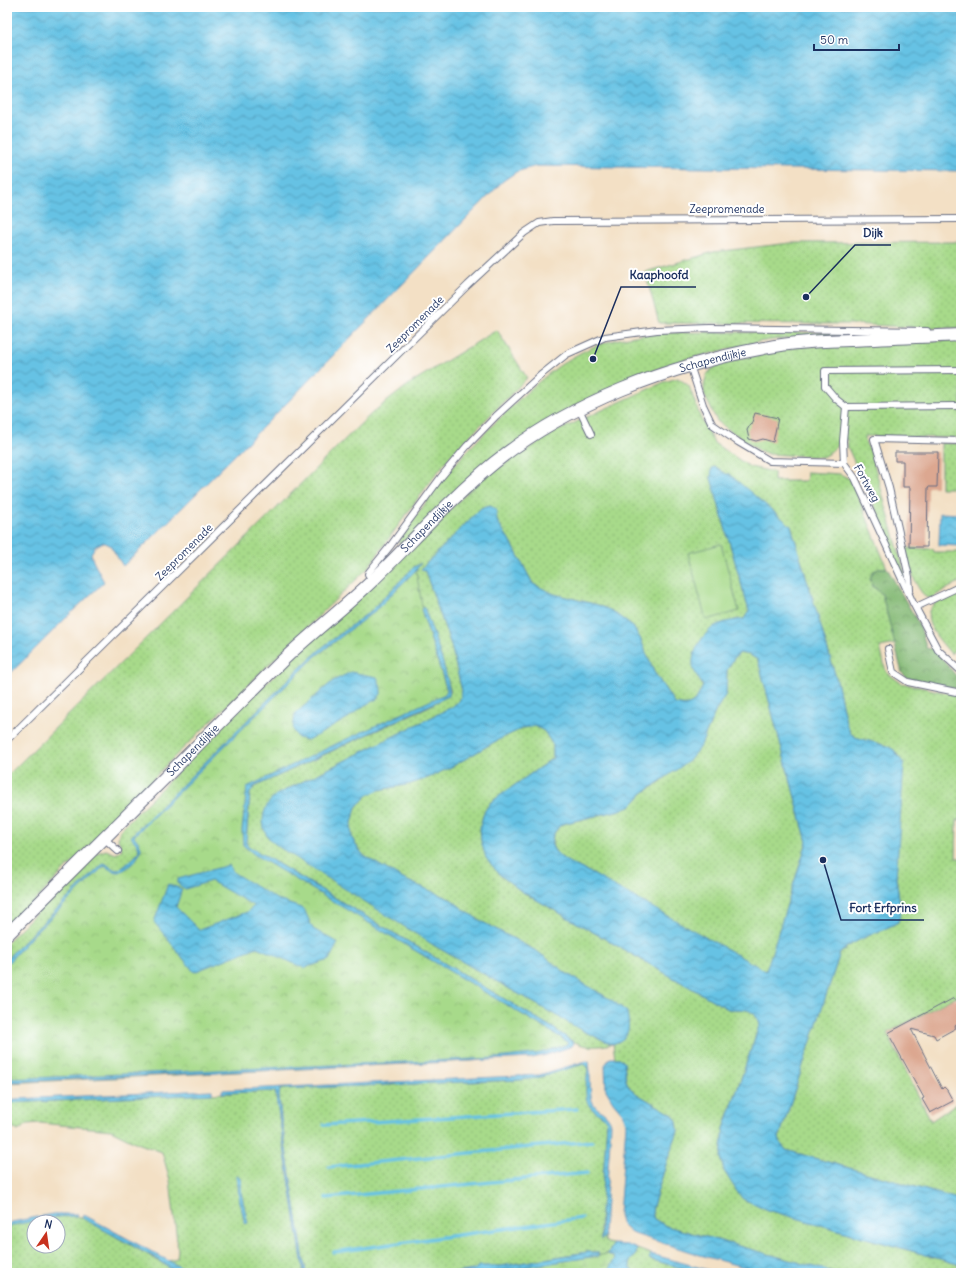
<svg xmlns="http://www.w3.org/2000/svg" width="968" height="1280" font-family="Delius,sans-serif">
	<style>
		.grass { fill: url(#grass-dots); stroke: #618474; fill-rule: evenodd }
		.forest { fill: url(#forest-crowns); stroke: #50746a }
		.wetland { fill: url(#wetland-marsh); stroke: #618474 }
		.park { fill: url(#park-crowns); stroke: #618474 }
		.pitch { fill: #a7da8a; stroke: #618474 }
		.water { fill: url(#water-waves); stroke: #4078a1; fill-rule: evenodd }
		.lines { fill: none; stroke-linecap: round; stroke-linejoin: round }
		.stream { stroke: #66c2e4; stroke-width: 3.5 }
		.building { fill: #dca790 }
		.service-casing { stroke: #676d82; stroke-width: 8 }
		.minor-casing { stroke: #676d82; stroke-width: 14 }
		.service { stroke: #fff; stroke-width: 6 }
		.minor { stroke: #fff; stroke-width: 12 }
		.labels { text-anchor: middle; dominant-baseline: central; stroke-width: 4; stroke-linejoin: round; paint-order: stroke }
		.street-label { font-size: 11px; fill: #1b2f5e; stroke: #fff }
		.leader { fill: none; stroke: #1b2f5e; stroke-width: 1.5 }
		.callout-dot { fill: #1b2f5e; stroke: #fff; stroke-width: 1.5 }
		.callout-label { font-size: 12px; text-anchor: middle; font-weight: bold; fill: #1b2f5e; stroke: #fff; stroke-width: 4; stroke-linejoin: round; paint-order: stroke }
	</style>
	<defs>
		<pattern id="grass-dots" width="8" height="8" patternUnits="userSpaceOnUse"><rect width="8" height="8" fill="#a7da8a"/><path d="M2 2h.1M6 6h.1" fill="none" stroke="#8fbb7a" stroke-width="1.8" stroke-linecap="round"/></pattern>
		<pattern id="forest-crowns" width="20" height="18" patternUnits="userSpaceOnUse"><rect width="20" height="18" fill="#85ba76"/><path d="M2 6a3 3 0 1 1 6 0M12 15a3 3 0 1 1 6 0" fill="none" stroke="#6c9864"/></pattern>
		<pattern id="wetland-marsh" width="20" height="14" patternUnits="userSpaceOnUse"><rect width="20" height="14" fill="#a7da8a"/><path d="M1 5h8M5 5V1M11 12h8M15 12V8" fill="none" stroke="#8fbb7a"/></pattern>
		<pattern id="park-crowns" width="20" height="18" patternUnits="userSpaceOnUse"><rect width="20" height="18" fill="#a7da8a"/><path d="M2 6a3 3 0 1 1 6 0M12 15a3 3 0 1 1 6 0" fill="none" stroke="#8fbb7a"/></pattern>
		<pattern id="water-waves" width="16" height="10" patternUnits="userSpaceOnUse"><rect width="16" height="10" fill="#66c2e4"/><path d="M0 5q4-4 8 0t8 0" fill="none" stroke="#539ebc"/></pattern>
	</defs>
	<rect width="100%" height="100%" fill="#fff"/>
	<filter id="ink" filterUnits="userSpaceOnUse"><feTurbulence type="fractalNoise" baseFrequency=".025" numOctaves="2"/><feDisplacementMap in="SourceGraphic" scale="8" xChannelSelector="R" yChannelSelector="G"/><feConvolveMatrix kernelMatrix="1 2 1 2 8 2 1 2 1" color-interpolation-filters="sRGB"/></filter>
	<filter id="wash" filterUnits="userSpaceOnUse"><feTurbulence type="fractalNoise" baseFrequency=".012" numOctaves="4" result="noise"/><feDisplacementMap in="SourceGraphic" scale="16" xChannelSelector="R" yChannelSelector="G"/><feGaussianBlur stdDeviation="0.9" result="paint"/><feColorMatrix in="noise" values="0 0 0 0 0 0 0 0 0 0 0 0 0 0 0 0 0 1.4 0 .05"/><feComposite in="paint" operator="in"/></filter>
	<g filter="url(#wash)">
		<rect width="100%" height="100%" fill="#f3e0c5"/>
		<!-- grass -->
		<g class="grass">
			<path d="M961,242V328H930L850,324L659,323L645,272L714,252L790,243Z"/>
			<path d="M497,330L527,378L450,456L421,494L367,569L168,763L70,866H68L7,931V776L270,515L336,448L372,413L412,382Z"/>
			<path d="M708,332L853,333V336L780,339L758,342L687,359L655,370L614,388L570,408L402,544L398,542C418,514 437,485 460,459C477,440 495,423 513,405C542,378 572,351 611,341C642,332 676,333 708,332Z"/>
			<path d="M961,340V438L865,436L866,444L870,450L907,581L901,577L873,503L848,448L847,439L839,440C836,448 831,453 822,457L769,454L760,451L732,432L717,421L704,394V386L707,374L713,368L721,363L779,350L800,347Z"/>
			<path d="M678,378L689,386L701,419L714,443L750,467L774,472V481H806L807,472L840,474L850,479L858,496L887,568H879L871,585L882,594L895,644L880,647L886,672L901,683L961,696V820H957L956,858H961V995L956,998L955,997L887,1033L931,1121L961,1101V1200L786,1150L781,1144L779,1138L840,953C855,938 880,933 898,922L901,911L896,879L899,756L894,750L887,746L855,737L850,733L846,723L837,681L791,526L726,474L716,467L711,478L749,611L744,619L734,620L695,671L703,686C696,700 694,709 675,704L654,672L640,638L633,627L612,611L598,605L554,594L533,584L512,544L497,521L496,509L490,506L481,508L421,569L425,571L451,645L462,691L460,700L452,707L276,795L435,946L583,1031L612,1044C582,1050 576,1044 553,1028L248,846L246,842L250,793L254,787L430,706L451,692L424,607L253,783L7,964L111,870H123L420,564L414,567L372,610L324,646L305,663L137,830L131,837C134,840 139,845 139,850C139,854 123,869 119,870C113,871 109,866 105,863L7,959V943L18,931L97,853L106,850L116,854L122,849L118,839L120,830L254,695L465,495L489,474L555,432L598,412L664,382Z"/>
			<path d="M941,443L961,444V488H941Z"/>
			<path d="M905,548L933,549L934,552H961V581L931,598H927C913,586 910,565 905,548Z"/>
			<path d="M961,589V642L951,654C942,642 918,620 933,605C941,598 952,594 961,589Z"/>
			<path d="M740,653L750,655L758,660L807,842L766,972L589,872C569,863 535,849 562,824L620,810L632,805L643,793L659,783L701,745L716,710L726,694L727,670L734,658Z"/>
			<path d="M535,726L544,731L553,745V758L491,802L484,812L480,827L481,841L500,875L521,891L728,1009C744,1010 752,1006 760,1023L724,1128L721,1157L724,1171L743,1199L768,1210L961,1265V1273H837L666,1226L654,1219L652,1213L653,1206L668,1158L678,1131L677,1121L673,1115L637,1094L629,1087L626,1080L624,1062L620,1058H615L613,1044L617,1042L613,1001L566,973L538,952L479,920L463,909L452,900L403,879L364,856L357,847L352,838L351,827L356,807L368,795L379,790L410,784L428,778L453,766L496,741L523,728Z"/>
			<path d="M583,1064L586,1065L588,1068C587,1080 583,1099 592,1109C597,1113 603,1116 607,1121L600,1230L601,1239L605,1237V1241L608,1243L613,1244C611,1252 607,1254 598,1256V1252H587L501,1266H479L474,1270L454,1273H306L281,1118L279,1096L280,1089L518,1080L537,1078Z"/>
			<path d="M275,1091L304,1273H191L168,1261L173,1260L177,1258L178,1250L170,1180L162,1152L137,1143L111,1130L40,1123L28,1124L18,1131L7,1124V1103Z"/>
			<path d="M71,1215C88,1217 104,1230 118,1238C138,1249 158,1260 177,1273H7V1232C8,1229 8,1228 10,1227C19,1220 59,1217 71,1215ZM34,1222H58V1246H34Z"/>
			<path d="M637,1249L651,1254L650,1259L699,1273H634L630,1267V1261L636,1254Z"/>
		</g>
		<!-- forest -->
		<path class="forest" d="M879,568H887L920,626L927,649L934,648L961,682V690L910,679L906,677L902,673L882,594C875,589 872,586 870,578L873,572Z"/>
		<!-- wetland -->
		<path class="wetland" d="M607,1254L613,1256L615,1259L610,1267V1273H484Z"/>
		<!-- park -->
		<path class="park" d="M416,570L424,618L448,694L249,788L244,846L570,1043L533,1056L471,1061L7,1083V960L104,864C110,869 115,872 123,870L140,853L136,840L133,836L313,658L371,612L406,577Z"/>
		<!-- pitch -->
		<path class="pitch" d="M721,544L739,611L706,620L688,553Z"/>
		<!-- water -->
		<g class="water">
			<path d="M7,7H961V171L536,166L516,172L503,181L279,411L148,542L123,566L110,545L103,542L96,546L91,553L93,561L104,582L75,609L7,677Z"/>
			<path d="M716,467L726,474H729L791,526L837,681L846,723L850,733L855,737L887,746L894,750L904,764L896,879L901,911L898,922C880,933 855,938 840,953L779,1138L781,1144L786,1150L961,1200V1265L768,1210L743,1199L738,1193L724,1171L721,1157L724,1129L760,1023C752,1006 743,1010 728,1009L521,891L500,875L486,858L481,841L480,827L484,812L491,802L553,758V745L544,731L535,726L523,728L496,741L453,766L428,778L410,784L379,790L368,795L356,807L351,827L352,838L357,847L364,856L403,879L452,900L463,909L479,920L538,952L566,973L613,1001L627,1012C630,1028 630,1039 612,1044L583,1031L435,946L279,847C275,844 270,840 267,836C259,821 264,805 276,795L452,707L460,700L462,691L451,645L425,571L421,569L481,508L490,506L496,509L497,521L512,544L533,584L554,594L598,605L612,611L633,627L640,638L654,672L675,704C694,709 696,700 703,686C700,680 694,673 693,666C691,651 706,629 719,624C727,621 736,620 744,619L749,611L711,478L712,468ZM740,653L750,655L758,660L807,842L766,971L589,872C569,863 534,849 562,824L620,810L632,805L643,793L689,761L701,745L716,710L726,694L727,670L734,658Z"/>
			<path d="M940,513L961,514V546L939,545Z"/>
			<path d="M421,563L416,570L376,610L316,656L134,836C136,839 140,843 141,847C142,856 127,871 118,872C112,872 109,868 104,866L33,935L7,964V959L15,950L104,863C108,864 112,870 118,870C122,869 138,855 139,851C139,845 134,841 131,837L137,830L305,663L324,646L372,610L414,567Z"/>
			<path d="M424,607C429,622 453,685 449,696L254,787L250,793L246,842L248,846L553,1028L574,1043L572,1046L546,1055L532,1058L7,1082V1079L496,1058L541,1053L566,1045L568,1043L565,1040L255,855L243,845L242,830L247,787L338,743L445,694L447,690L421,609Z"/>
			<path d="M351,672L377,677L381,688V694L377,699L365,705L348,718L318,735L307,740L298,738L293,729L295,714L333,681Z"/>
			<path d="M229,865L234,873L278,900L304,909L313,929L338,943L329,960L304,968L257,947L194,972L154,922L168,884L182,889L176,907L199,930L247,912L254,906L211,881L185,889L178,884V879Z"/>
			<path d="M610,1058H620L624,1062L626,1080L629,1087L637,1094L673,1115L677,1121L678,1131L668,1158L653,1206L652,1213L654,1219L666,1226L837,1273H765L700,1255L631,1233L622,1225L619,1215L626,1124L623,1114L613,1102L606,1090L605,1065Z"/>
			<path d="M586,1061L589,1062C591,1073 589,1097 593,1103C598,1112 608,1112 611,1124L604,1230L605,1237L601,1240V1209L607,1121C603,1116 597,1113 592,1109C582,1100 587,1080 588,1068L586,1065L583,1064L537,1078L518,1080L280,1089L279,1096L281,1118L306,1273H304L275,1091L222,1093V1090L539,1075Z"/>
			<path d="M212,1090V1094L7,1103V1100L17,1099Z"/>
			<path d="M237,1175L241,1180V1192L248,1223L245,1224L239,1198L238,1185L236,1176Z"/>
			<path d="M53,1214H78L77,1216L56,1217L13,1225L9,1228L7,1232V1225L12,1222Z"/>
			<path d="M84,1215L191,1273H177L155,1258L82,1218Z"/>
			<path d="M613,1244L627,1245L637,1249L636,1254L630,1261V1267L634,1273H610V1267L615,1259L613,1256L607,1254V1253L610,1251Z"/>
			<path d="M587,1252H598V1256L484,1273H454L474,1270L479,1266H501Z"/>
			<path d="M651,1254L719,1273H699L649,1259Z"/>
		</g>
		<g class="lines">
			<!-- stream -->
			<g class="stream">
				<path d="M324,1125L577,1109"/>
				<path d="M328,1167L592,1141"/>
				<path d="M326,1198L587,1173"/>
				<path d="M334,1252L582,1218"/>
			</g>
		</g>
		<g id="blocks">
			<!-- building -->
			<g class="building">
				<path d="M755,413L778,418L773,442L763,439L756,441L749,439L747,430L752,422Z"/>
				<path d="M895,452H938L937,487H928L927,547H909L910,487H903V461H895Z"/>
				<path d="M961,997V1022L955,1026L956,1028L936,1039L934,1035L911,1029L942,1089L944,1087L947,1090L953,1101L930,1113L922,1099L924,1098L888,1033L954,998L955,1000Z"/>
			</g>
		</g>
	</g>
	<g filter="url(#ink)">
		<use href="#blocks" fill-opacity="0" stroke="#676d82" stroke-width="1"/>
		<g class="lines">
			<!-- service casing -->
			<g class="service-casing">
				<g id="service">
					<path d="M690,365L703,405L712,424L738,442L770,461L844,463L855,478L913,603L938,650L961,671"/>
					<path d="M846,407L836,399L825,386V371L961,370"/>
					<path d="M579,409L591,434"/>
					<path d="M844,463L843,441L846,407L961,406"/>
					<path d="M372,580L368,574L369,572L391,545L441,477L467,446L496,416L542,374L567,354L605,337L657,330L710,328L927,331"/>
					<path d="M910,590L909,577L889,488L874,439L961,441"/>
					<path d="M916,607L961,586"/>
					<path d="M888,649L893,672L908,682L961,693"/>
					<path d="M7,740L468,285L524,233L539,223L553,221L961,219"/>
					<path d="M104,838L118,851"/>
				</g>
			</g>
			<!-- minor casing -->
			<g class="minor-casing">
				<g id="minor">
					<path id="s1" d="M7,935L281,662C310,634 343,609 372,581C413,541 450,499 494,463C568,403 671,365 764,348C792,342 822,341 851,340C887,338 924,337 961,335"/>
				</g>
			</g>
			<!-- service -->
			<use href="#service" class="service"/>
			<!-- minor -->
			<use href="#minor" class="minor"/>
		</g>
	</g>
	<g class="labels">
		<!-- street labels -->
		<g class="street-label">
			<text x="727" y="209">Zeepromenade</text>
			<text transform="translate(415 324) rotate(-45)">Zeepromenade</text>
			<text stroke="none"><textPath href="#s1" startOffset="922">Schapendijkje</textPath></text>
			<text transform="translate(867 483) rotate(61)">Fortweg</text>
			<text stroke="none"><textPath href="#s1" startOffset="586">Schapendijkje</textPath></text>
			<text transform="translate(184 552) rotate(-45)">Zeepromenade</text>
			<text stroke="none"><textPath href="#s1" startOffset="262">Schapendijkje</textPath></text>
		</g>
	</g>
	<!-- callouts -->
	<path class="leader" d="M806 297L855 245H891M593 359L621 287H696M823 860L841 920H924"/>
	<g class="callout-dot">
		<circle cx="806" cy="297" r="4"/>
		<circle cx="593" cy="359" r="4"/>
		<circle cx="823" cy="860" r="4"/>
	</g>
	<g class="callout-label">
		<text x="873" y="237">Dijk</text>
		<text x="659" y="279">Kaaphoofd</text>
		<text x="883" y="912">Fort Erfprins</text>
	</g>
	<!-- margin -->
	<rect width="968" height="1280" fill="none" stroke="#fff" stroke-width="24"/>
	<!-- north arrow -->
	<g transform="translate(46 1234) rotate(13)"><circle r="19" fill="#ffffff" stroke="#a4acbf"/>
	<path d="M0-3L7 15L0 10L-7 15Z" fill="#c8321e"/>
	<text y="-6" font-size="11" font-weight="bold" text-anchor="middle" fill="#1b2f5e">N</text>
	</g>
	<!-- scale -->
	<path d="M814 44v6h85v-6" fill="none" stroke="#1b2f5e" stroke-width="2"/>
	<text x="820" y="44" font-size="12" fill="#1b2f5e" stroke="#ffffff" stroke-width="3" paint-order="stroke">50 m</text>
</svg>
